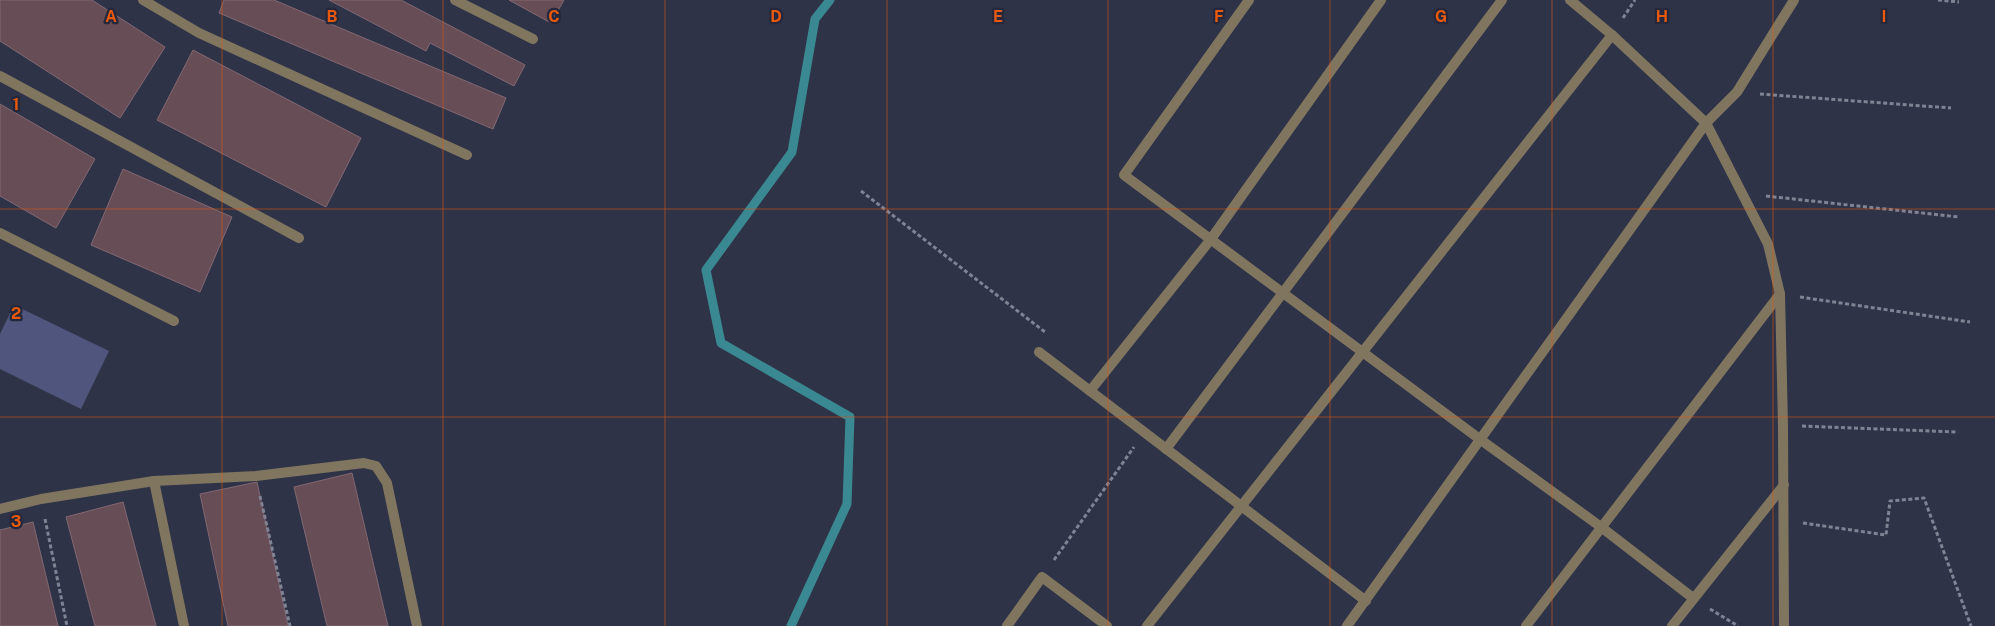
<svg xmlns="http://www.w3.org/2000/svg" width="1995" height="626" font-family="'Public Sans',sans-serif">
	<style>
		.green { fill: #4f557d }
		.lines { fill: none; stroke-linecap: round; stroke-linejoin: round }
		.stream { stroke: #3a8891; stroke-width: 9 }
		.building { fill: #664d56; stroke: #836872 }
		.path { stroke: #808394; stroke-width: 3; stroke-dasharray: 4 2.5; stroke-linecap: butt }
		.street { stroke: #807660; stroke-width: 10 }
		.grid { fill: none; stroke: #e8590c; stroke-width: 1; stroke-opacity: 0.55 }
		.grid-label { font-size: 16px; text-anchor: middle; font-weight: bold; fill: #e8590c; stroke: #25283c; stroke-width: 4.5; stroke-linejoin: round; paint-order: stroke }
	</style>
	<rect width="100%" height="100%" fill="#2f3347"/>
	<!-- green -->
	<path class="green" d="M14,305L109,351L81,409L0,369V334Z"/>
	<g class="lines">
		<!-- stream -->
		<path class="stream" d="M791,626L847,504L850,417L721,343L706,270L792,152L815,19L830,0"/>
	</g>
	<!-- building -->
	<g class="building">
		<path d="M0,0H92L165,47L120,118L0,41Z"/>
		<path d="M224,0H274L506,98L493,129L219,13Z"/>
		<path d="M329,0H401L525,65L514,86L430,43L426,51Z"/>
		<path d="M509,0H564L551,23Z"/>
		<path d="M193,50L361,138L326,207L157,120Z"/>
		<path d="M0,104L95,159L56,228L0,196Z"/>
		<path d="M123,169L232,217L200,292L91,245Z"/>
		<path d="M352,473L388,626H327L294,487Z"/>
		<path d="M257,482L288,626H228L200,494Z"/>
		<path d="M123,502L156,626H95L66,517Z"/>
		<path d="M33,522L58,626H0V530Z"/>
	</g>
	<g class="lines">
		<!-- path -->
		<g class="path">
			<path d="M1938,0L1959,2"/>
			<path d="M1623,18L1635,0"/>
			<path d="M1760,94L1951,108"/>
			<path d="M861,191L1045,332"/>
			<path d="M1766,196L1959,217"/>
			<path d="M1800,297L1970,322"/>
			<path d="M1802,426L1958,432"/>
			<path d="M260,496L290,626"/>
			<path d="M45,519L67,626"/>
			<path d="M1803,523L1886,535L1890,501L1924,498L1971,626"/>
			<path d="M1054,560L1134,447"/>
			<path d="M1710,609L1738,626"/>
		</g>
		<!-- street -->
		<g class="street">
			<path d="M143,0L199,33L467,155"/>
			<path d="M455,0L533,39"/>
			<path d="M1249,0L1124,175L1481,440L1601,527L1693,598"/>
			<path d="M1570,0L1612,35L1706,123L1768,244L1780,294L1783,426L1784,626"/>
			<path d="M0,76L299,238"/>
			<path d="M0,233L174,321"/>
			<path d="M1039,352L1366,601"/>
			<path d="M1090,391L1211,239L1381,0"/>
			<path d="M1166,449L1502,0"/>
			<path d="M154,481L184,626"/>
			<path d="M0,509L41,499L154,481L256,476L364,463L376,466L387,483L417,626"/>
			<path d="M1007,626L1042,577L1107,626"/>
			<path d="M1147,626L1612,35"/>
			<path d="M1347,626L1706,123L1737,92L1794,0"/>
			<path d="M1526,626L1780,294"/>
			<path d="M1672,626L1784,485"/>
		</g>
	</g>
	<!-- grid -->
	<path class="grid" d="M222,0V626M443,0V626M665,0V626M887,0V626M1108,0V626M1330,0V626M1552,0V626M1773,0V626M0,209H1995M0,417H1995"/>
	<g class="grid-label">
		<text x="111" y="22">A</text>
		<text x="332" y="22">B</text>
		<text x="554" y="22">C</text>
		<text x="776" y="22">D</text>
		<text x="998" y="22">E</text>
		<text x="1219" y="22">F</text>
		<text x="1441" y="22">G</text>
		<text x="1662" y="22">H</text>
		<text x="1884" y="22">I</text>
		<text x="16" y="110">1</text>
		<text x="16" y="319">2</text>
		<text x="16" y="527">3</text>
	</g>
</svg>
